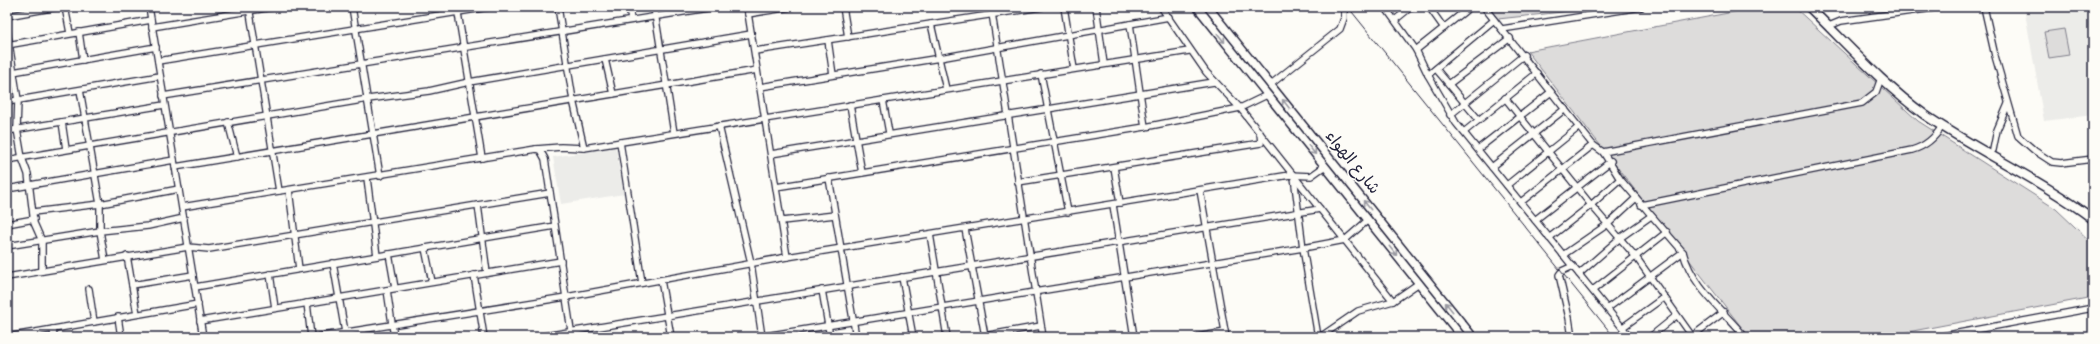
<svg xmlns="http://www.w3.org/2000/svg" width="2100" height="344" font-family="'Indie Flower','Playpen Sans Arabic',sans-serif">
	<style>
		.built { fill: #ecece9 }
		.green { fill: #dddcdb; stroke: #807f8b }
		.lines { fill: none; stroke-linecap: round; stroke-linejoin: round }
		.minor-casing { stroke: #22223b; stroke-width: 8 }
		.major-casing { stroke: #22223b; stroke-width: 10 }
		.highway-casing { stroke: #22223b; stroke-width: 11 }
		.minor { stroke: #fdfcf7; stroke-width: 5.5 }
		.major { stroke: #fdfcf7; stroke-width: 7 }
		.highway { stroke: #fdfcf7; stroke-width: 8 }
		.rail { stroke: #22223b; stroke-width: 1 }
		.oneway { stroke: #9a9aa2 }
		.labels { text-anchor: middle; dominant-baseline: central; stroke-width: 3; stroke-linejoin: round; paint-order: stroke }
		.street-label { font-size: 16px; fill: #22223b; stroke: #fdfcf7 }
	</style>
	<rect width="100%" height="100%" fill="#fdfcf7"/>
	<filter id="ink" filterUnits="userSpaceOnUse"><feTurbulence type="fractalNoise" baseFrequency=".025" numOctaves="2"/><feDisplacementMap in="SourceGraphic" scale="8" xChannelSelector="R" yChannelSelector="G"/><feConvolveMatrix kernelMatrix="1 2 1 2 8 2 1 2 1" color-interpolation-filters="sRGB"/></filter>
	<g filter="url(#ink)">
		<!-- built -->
		<g class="built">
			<path d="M2024,7H2093V115L2044,121Z"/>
			<path d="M616,147L624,194L561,204L553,157Z"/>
		</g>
		<!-- green -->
		<g class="green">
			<path d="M1489,7H1584L1581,10L1498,19Z"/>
			<path d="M1760,7H1794L1918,121L2056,209L2093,244V297L1881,337H1749L1527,51Z"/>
			<path d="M2064,29L2069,55L2049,58L2044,32Z"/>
		</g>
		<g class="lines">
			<!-- minor casing -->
			<g class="minor-casing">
				<g id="minor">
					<path d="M65,7L70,33"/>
					<path d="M149,7L203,337"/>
					<path d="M249,7L279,191"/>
					<path d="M352,7L380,176"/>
					<path d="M457,7L482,158"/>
					<path d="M558,7L573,100L584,148"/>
					<path d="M629,7L631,20"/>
					<path d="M654,7L674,133"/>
					<path d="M747,7L787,257"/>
					<path d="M843,7L848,37"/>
					<path d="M991,7L1043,337"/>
					<path d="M1064,7L1074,69"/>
					<path d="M1096,7L1104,64"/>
					<path d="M1161,7L1206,72L1240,108L1393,301"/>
					<path d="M1385,7L1416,50L1428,75L1456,123L1630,337"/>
					<path d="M1429,7L1444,28"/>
					<path d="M1484,7L1593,145L1603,152L1620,179L1683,252C1692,287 1723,310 1745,337"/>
					<path d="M1984,7L1995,56L2018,136L2035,151L2052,162L2061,163L2093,159"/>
					<path d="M748,14L791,7"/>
					<path d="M7,16L57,7"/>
					<path d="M1395,20L1411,7"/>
					<path d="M931,24L946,89"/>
					<path d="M1130,24L1145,127"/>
					<path d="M1829,26L1841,21L1941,7"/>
					<path d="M152,27L273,7"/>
					<path d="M1502,29L1641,7"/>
					<path d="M7,30L18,100L17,129L22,158L28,174L34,223L42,241V271"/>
					<path d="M79,32L83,60"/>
					<path d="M828,40L833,75"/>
					<path d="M7,45L151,20"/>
					<path d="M1416,50L1470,7"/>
					<path d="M755,51L1041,7"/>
					<path d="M605,59L613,94"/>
					<path d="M158,61L489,7"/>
					<path d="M1436,69L1479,120"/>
					<path d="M7,73L156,47"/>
					<path d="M1041,74L1068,212"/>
					<path d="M1428,75L1494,20"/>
					<path d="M1449,84L1510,38"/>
					<path d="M1270,85L1340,29L1344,18V7"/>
					<path d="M760,87L940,58L1169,17"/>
					<path d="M80,90L100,204V231L105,260"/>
					<path d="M163,96L714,7"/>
					<path d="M1505,98L1591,205L1636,257L1692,336"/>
					<path d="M883,100L889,133"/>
					<path d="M7,102L160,76"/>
					<path d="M850,105L862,173"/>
					<path d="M1450,115L1524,55"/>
					<path d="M62,122L66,149"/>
					<path d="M228,122L237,157"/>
					<path d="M719,126L751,263L762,337"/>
					<path d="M7,131L164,105"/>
					<path d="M1464,132L1537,73"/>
					<path d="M620,142L642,283"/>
					<path d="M536,149L561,147L584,148L1189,51"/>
					<path d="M1478,149L1551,92"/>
					<path d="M1993,150L1997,130L2008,104"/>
					<path d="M1603,152L1862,103L1876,92L1881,78"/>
					<path d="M771,154L1214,82"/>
					<path d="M7,160L368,99L429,91L469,82L751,34"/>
					<path d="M175,167L757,70"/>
					<path d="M1114,167L1120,203"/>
					<path d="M1492,167L1565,109"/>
					<path d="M1294,177L1303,248L1318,337"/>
					<path d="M367,178L377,256"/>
					<path d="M829,178L856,337"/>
					<path d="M1018,182L1261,143L1260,133"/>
					<path d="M1507,185L1579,127"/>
					<path d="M776,187L1145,127L1240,108L1267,95"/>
					<path d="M7,189L174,160"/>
					<path d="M289,190L299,269"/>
					<path d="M1200,190L1226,337"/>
					<path d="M1521,202L1593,145"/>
					<path d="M478,205L487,273"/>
					<path d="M1113,205L1134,337"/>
					<path d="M1641,205L1912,150C1926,146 1935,138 1942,126"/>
					<path d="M182,207L536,149L540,150L545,159L572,337"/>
					<path d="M33,212L100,204L179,189"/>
					<path d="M1535,220L1611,161"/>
					<path d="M782,221L835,215"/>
					<path d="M7,224L34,219"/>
					<path d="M965,229L985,336"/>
					<path d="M930,234L947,337"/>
					<path d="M1549,238L1591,205L1620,179"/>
					<path d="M7,246L100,231L148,226L184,218"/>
					<path d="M425,248L432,282"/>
					<path d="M389,254L395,288"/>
					<path d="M1563,255L1608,224L1636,198"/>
					<path d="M127,256L137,314"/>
					<path d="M333,263L345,332"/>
					<path d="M270,274L275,308"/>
					<path d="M1579,274L1620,238L1651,216"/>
					<path d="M474,275L484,337"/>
					<path d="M7,277L188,247L209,249L550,193"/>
					<path d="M902,277L913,337"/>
					<path d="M661,280L671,337"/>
					<path d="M132,285L193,275"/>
					<path d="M195,287L555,226"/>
					<path d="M89,289L94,322"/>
					<path d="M387,290L394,337"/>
					<path d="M822,290L830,337"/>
					<path d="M1593,290L1667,232"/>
					<path d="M307,303L311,337"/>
					<path d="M1608,308L1683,252"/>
					<path d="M118,317L121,337"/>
					<path d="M200,321L561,261"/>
					<path d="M1623,327L1663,298"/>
					<path d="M53,329L54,337"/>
					<path d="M7,337L198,304"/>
					<path d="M193,337L203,335"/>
					<path d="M316,337L566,297L787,257L1290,175L1311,176L1325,166"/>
					<path d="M538,337L1320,209"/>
					<path d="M759,337L1303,248L1345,240L1368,220"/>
					<path d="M978,337L1041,326"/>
					<path d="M1197,337L1225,332"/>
					<path d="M1320,337L1358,311L1393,301L1419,283"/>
					<path d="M1572,337L1569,318L1559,275L1562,271L1573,266"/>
					<path d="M1650,337L1676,316"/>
					<path d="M1691,337L1724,312"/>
					<path d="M1937,337L2093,308"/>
				</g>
			</g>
			<!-- major casing -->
			<g class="major-casing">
				<g id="major">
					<path d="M1197,7L1462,337"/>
					<path d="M1208,7L1473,337"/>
				</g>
			</g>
			<!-- highway casing -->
			<g class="highway-casing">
				<path id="highway" d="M1809,7C1847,44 1882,84 1925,115C1979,152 2040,179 2093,219"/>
			</g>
			<!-- minor -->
			<use href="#minor" class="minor"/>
			<!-- major -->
			<use href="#major" class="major"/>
			<!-- highway -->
			<use href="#highway" class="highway"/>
			<!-- rail -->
			<path class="rail" d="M1348,7L1614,337"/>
		</g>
		<!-- one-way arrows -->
		<defs><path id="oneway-shaft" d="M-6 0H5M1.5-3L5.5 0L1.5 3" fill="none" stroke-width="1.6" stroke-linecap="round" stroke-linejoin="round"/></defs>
		<g class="oneway">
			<use href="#oneway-shaft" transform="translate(1221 38) rotate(51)"/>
			<use href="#oneway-shaft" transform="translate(1286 104) rotate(-129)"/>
			<use href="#oneway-shaft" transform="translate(1312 150) rotate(51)"/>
			<use href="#oneway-shaft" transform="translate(1367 205) rotate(-129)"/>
			<use href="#oneway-shaft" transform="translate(1393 251) rotate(51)"/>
			<use href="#oneway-shaft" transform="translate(1449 307) rotate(-129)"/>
		</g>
	</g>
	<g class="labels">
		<!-- street labels -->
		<g class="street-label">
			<text transform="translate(1352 163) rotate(51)">شارع الهواء</text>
		</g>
	</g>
	<!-- margin -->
	<rect width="2100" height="344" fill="none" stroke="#fdfcf7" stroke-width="24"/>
	<rect x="12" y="12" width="2076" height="320" fill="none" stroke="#22223b" stroke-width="1.5" filter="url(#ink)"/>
</svg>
